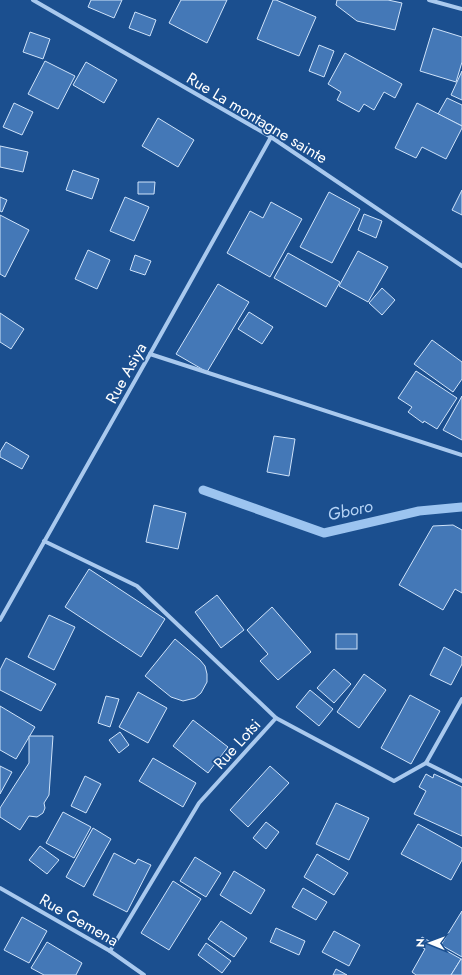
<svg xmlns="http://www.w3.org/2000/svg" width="462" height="975" font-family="Jost,sans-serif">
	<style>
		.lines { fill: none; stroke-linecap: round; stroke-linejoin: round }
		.stream { stroke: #9cc4f0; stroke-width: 9 }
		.building { fill: #4478b7; stroke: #cfe3fa }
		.minor { stroke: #a9c9ee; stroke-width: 4 }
		.labels { text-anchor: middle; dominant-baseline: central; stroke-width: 3.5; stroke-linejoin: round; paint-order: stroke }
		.street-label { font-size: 16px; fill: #fff; stroke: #1b4f8f }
		.water-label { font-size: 17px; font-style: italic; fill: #b5d3f5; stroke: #1b4f8f }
	</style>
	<rect width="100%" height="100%" fill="#1b4f8f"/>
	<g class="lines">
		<!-- stream -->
		<path class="stream" d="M203,490L324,533L419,511L462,507"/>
	</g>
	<!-- building -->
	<g class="building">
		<path d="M91,0H122L114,18L88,7Z"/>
		<path d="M181,0H227L207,43L169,23Z"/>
		<path d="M273,0H276L316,17L299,56L257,39Z"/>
		<path d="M337,0H388L402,3L395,30L357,21L336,5Z"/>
		<path d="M135,12L156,20L150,36L129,28Z"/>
		<path d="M433,28L462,37V62L456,82L420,71Z"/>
		<path d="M30,32L50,39L43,59L23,52Z"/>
		<path d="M319,45L334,51L324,77L309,71Z"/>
		<path d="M345,53L402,84L395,98L384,92L374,110L364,104L359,112L337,100L341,92L328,84Z"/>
		<path d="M45,61L75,76L58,109L28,94Z"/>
		<path d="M86,62L117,80L104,103L73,85Z"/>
		<path d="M462,71V100L451,95Z"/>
		<path d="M447,98L462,105V126L438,114Z"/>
		<path d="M14,103L33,112L22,135L3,127Z"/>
		<path d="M417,103L462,126V128L446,159L422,147L416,158L395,148Z"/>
		<path d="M158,118L194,140L178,167L142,146Z"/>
		<path d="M0,146L28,152L23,172L0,167Z"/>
		<path d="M73,170L99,179L92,199L66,190Z"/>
		<path d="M138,182H155L154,194H138Z"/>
		<path d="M462,190V215L452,210Z"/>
		<path d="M329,192L360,209L332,263L300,247Z"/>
		<path d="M0,197L7,200L2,212L0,211Z"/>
		<path d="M125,197L149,207L134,241L110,231Z"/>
		<path d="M271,202L302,219L270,277L227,253L250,211L263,218Z"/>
		<path d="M364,214L382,221L376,238L358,230Z"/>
		<path d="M0,215L29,230L5,277L0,274Z"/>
		<path d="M88,250L110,260L97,289L75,279Z"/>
		<path d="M358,251L388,267L368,302L339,286Z"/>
		<path d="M288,253L340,282L326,307L274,278Z"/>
		<path d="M135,255L151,261L145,275L130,270Z"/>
		<path d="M218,284L249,302L207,372L176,354Z"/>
		<path d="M382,288L395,300L382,315L369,303Z"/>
		<path d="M249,312L273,327L262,344L238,329Z"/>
		<path d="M0,313L24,329L11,349L0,342Z"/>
		<path d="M432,340L462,362V379L453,392L414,364Z"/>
		<path d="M416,371L457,398L437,429L424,421L423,423L408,412L412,407L398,398Z"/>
		<path d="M462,396V440L443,430Z"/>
		<path d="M274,436L295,439L289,476L267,472Z"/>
		<path d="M6,442L29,456L22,469L0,457V452Z"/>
		<path d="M154,505L186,513L178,549L146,542Z"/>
		<path d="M453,525L462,530V593L455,589L443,610L399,585L433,526Z"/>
		<path d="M89,569L165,619L141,657L65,607Z"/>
		<path d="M217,595L244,630L221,648L195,612Z"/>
		<path d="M272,607L311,652L278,680L260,661L268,654L247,630Z"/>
		<path d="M49,615L75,627L54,670L28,657Z"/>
		<rect x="336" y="634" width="21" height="15"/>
		<path d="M175,639L200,660L205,666L207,674V682L201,693L195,698L183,701L171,697L145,676Z"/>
		<path d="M444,647L462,657V664L451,685L430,675Z"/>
		<path d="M6,658L56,684L41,711L0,690V670Z"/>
		<path d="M334,669L351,684L334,703L317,688Z"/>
		<path d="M364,674L386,690L359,728L337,712Z"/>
		<path d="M310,690L333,709L319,726L296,707Z"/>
		<path d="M138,692L167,708L148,743L119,727Z"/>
		<path d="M410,695L440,711L411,764L381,748Z"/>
		<path d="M106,696L119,699L110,727L98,723Z"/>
		<path d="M0,706L35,727L16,759L0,750Z"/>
		<path d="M193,720L228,747L208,773L173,746Z"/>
		<path d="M120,732L129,745L119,753L109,740Z"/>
		<path d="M29,736H53L49,795L44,803L45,808L43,813L37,817L29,816L20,830L0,817V808L29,763Z"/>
		<path d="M153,758L196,783L183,807L139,781Z"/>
		<path d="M0,766L12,772L0,794Z"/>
		<path d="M270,766L289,783L248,827L230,810Z"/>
		<path d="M426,774L433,778L434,774L462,787V836L414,814L426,791L419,787Z"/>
		<path d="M85,776L101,784L86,813L71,806Z"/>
		<path d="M336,803L369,818L349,860L316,844Z"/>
		<path d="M63,812L91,827L74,858L46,843Z"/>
		<path d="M266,822L279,832L266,849L253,838Z"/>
		<path d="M418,824L462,848V860L451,880L401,854Z"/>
		<path d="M93,828L111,839L84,887L66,877Z"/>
		<path d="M40,846L59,860L47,874L29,860Z"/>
		<path d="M114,853L135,864L138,859L151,865L127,912L93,895Z"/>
		<path d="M317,854L348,873L334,895L304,877Z"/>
		<path d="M195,857L221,873L206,897L180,881Z"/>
		<path d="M234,871L265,890L251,914L220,895Z"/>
		<path d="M173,881L201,899L169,950L141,933Z"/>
		<path d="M303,888L327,902L316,920L292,907Z"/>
		<path d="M462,911V957L441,945Z"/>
		<path d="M22,917L47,931L29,963L4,950Z"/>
		<path d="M221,921L247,938L234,957L208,939Z"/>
		<path d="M276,928L305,941L299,955L270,942Z"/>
		<path d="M334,931L360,945L349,966L322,952Z"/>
		<path d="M422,937L461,959L451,975H416L412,972L425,949L418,945Z"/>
		<path d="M47,942L82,963L76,975H44L31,968Z"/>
		<path d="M206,943L231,961L222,973L198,955Z"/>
		<path d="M461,959H462V975H451Z"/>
		<path d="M336,969L347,975H333Z"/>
	</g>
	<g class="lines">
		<!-- minor -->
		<g class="minor">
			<path d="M33,0L271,137L462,266"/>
			<path d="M429,0L462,9"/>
			<path d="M150,354L462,455"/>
			<path d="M44,541L137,586L276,718L394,781L426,763L462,699"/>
			<path d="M0,620L150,354L271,137"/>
			<path d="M426,763L462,781"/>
			<path d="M0,888L110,951L144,975"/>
			<path d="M110,951L199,803L276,718"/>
		</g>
	</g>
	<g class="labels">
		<!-- street labels -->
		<g class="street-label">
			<text transform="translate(257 118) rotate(31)">Rue La montagne sainte</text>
			<text transform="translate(126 373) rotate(-61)">Rue Asiya</text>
			<text transform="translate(237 744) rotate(-48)">Rue Lotsi</text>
			<text transform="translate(79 920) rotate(30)">Rue Gemena</text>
		</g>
		<!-- water labels -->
		<g class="water-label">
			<text transform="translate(350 510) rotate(-12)">Gboro</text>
		</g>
	</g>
	<!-- north arrow -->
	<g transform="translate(430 943) rotate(271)" stroke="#1b4f8f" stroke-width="3" paint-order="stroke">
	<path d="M0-3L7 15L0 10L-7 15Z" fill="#ffffff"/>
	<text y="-6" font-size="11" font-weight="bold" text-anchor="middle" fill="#ffffff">N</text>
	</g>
</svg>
